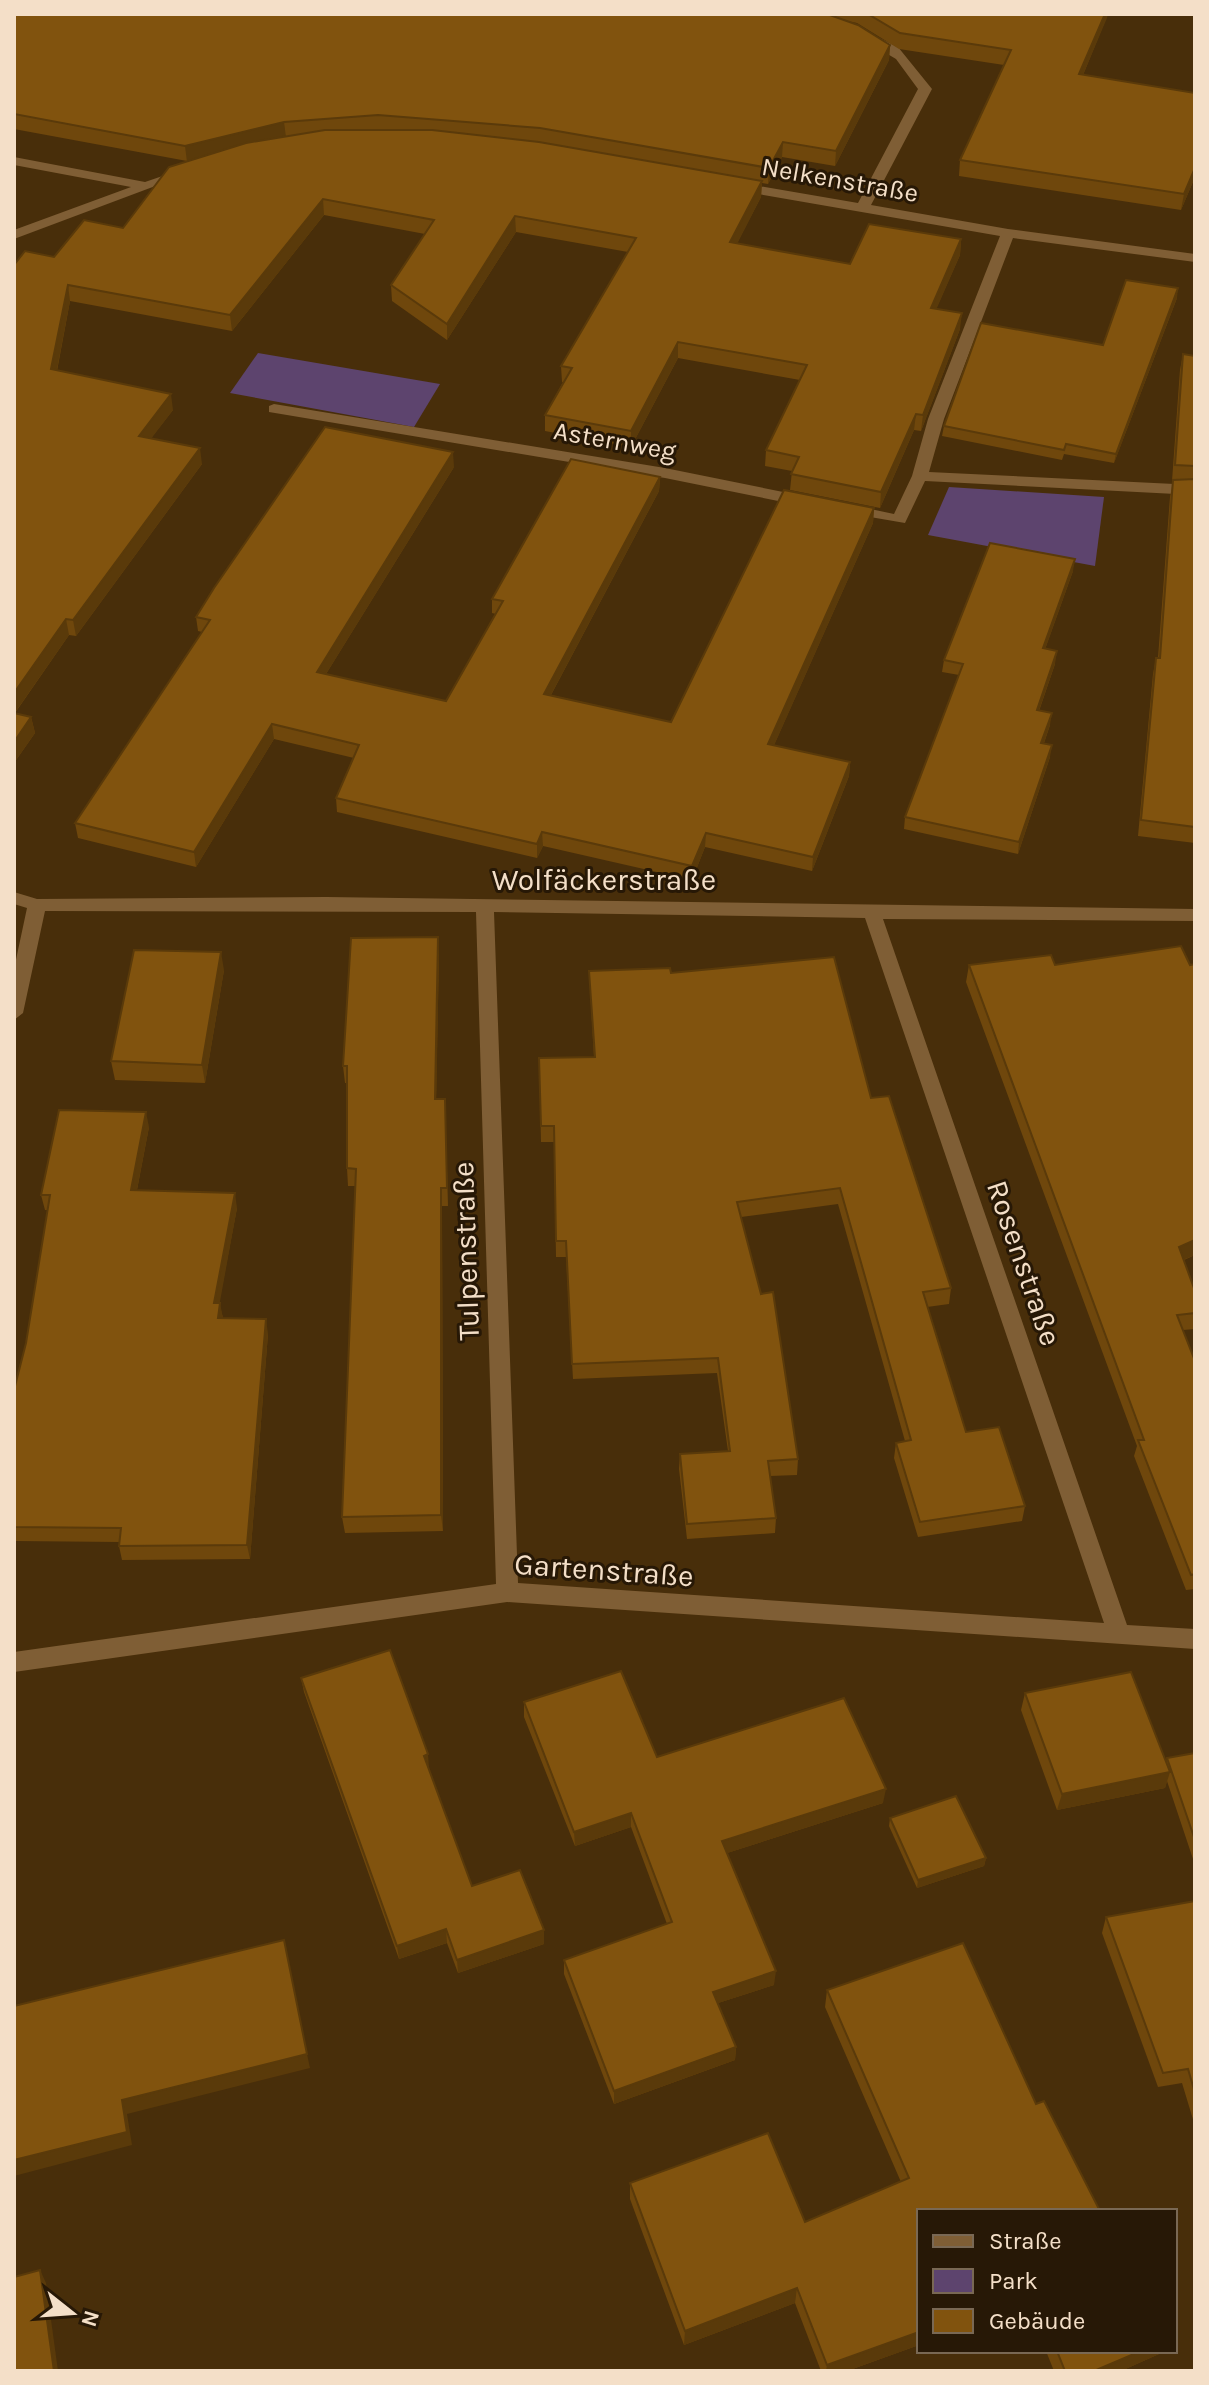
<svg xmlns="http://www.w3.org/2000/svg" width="1209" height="2385" font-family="Karla,sans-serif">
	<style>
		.green { fill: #5d446e }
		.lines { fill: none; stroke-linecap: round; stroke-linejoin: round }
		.minor { fill: #7f5e35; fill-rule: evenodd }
		.wall { fill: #6f470c }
		.shaded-wall { fill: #5a3a0a }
		.building { fill: #81530e; stroke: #5a3a0a; stroke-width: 2 }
		.labels { text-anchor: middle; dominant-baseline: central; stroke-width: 6; stroke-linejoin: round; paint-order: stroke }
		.far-street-label { font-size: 26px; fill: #f4dfc8; stroke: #271806 }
		.street-label { font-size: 30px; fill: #f4dfc8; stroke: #271806 }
	</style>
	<rect width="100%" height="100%" fill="#482e0a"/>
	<!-- green -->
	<g class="green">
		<path d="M258,353L440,384L414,427L230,393Z"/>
		<path d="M949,487L1104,497L1095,566L928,535Z"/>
	</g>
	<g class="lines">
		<!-- minor -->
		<g class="minor">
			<path d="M867,32L898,47L932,89L871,205L1008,229L1195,254V262L1013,238L944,419L929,472L1195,485V495L925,481L905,523L841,512L839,509L847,504L894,514L912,476L928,419L1000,236L735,190L728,186L735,182L858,203L918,89L896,59L862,39V33Z"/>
			<path d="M14,157L145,182L183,169L190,173L14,239V230L131,187L14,165Z"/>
			<path d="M274,404L665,468L808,497L816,502L808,507L665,478L269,412V406Z"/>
			<path d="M14,892L37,899L326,897L1195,909V921L883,919L1127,1625L1195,1629V1649L507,1602L14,1672V1652L496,1584L476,912L45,911L23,1013L14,1020V969L27,908L14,904ZM494,912L865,918L1104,1623L518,1583Z"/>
		</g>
	</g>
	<!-- wall -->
	<g class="wall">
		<path d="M14,14H1108L1083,75L1195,177L1181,210L959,176L960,160L1004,65L899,49L857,23L847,21L890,45L889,60L835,166L782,157L768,184L762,183L761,197L737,243L850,264L961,239L960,255L936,309L960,329L921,431L914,430L880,508L790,490L792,471L765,466L766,450L800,380L678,358L631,447L545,431V415L563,382H562L561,366L628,252L516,232L447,340L392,301L391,285L425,234L324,215L232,331L70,301L57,371L173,410L151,438L202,464L76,636L69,635L15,713L31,717L35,733L14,763V265L54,257L123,228L187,161L14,129Z"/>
		<path d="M1177,298L1114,463L1064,454L1062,460L942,436L944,426L1103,345Z"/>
		<path d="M1183,354L1195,356V843L1138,836L1153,674L1156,658H1158L1170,497L1173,481H1172L1180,370Z"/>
		<path d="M454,467L326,674L446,701L496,614L492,613V599L660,477L659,491L551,695L671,722L874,508L873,523L774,745L850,762L849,776L812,871L705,847L692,880L543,846L537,858L337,812L336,798L354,758L274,739L196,867L78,838L75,823L202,632L198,631L196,617Z"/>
		<path d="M1073,571L1045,649L1055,664L1039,711L1050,725L1044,743L1050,757L1018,854L904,829L905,817L959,675L942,672L944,660Z"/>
		<path d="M439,954L436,1099H445L448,1206H442L443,1531L345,1533L342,1517L356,1186H348L347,1168V1083H345L343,1066Z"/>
		<path d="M1195,964V1255L1184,1260L1195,1291V1329L1183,1330L1195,1361V1589L1186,1590L1134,1456L1137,1446L966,982L969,965Z"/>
		<path d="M224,970L205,1083L115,1080L111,1061Z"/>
		<path d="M589,971L671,973L871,1098L951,1288L949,1304L927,1307L966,1432L1025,1506L1022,1521L918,1537L894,1458L896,1443L905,1441L838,1204L741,1217L798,1459L797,1475L770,1476L776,1518L775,1533L687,1539L679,1469L680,1454L728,1451L717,1373L573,1379L566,1257H556L554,1142H541L539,1058L594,1057Z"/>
		<path d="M149,1127L137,1190L237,1208L219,1303L223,1318L268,1334L250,1559L122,1560L119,1546V1542L14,1541V1390L26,1343L48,1210H45L41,1195Z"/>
		<path d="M301,1678L429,1768L428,1769L472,1886L544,1930V1944L458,1973L447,1943L399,1959L304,1692Z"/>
		<path d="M1025,1693L1166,1762L1167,1758L1195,1753V1865L1167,1781L1165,1788L1057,1810L1021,1710Z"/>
		<path d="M524,1702L657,1757L883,1803L727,1853L774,1985L718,2003L736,2047L735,2060L614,2104L564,1974V1960L667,1924L631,1827L575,1846L524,1717Z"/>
		<path d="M890,1818L986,1858L984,1866L917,1888L889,1826Z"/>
		<path d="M1195,1901V2126L1182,2083L1158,2087L1102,1933L1106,1917Z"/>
		<path d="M963,1943L919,2211V2345L847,2371H821L795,2303L684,2345L630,2199V2183L805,2222L901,2182L825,2007L827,1990Z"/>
		<path d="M1046,2351H1161L1159,2354L1121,2371H1054Z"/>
	</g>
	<!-- shaded-wall -->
	<g class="shaded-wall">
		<path d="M1105,14H1108L1107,18L1077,89L1079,74Z"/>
		<path d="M890,45L889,60L835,166L836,151Z"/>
		<path d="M284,122L286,137L187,162L185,146Z"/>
		<path d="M783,142L782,157L768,184L769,168Z"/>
		<path d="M1195,168V177L1181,210L1184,194Z"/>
		<path d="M762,181L761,197L730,258V242Z"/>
		<path d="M323,199L324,215L232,331L230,315Z"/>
		<path d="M515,216L516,232L447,340V324Z"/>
		<path d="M961,239L960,255L930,324L931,308Z"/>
		<path d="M68,285L70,301L54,385L51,369Z"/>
		<path d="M1178,288L1177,298L1114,463L1116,454Z"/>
		<path d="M962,313L960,329L921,431L923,415Z"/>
		<path d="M678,342V358L631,447V431Z"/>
		<path d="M171,394L173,410L141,452L139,436Z"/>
		<path d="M916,414L914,430L880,508L881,492Z"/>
		<path d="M200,448L202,464L76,636L73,620Z"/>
		<path d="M453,452L454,467L318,687L317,672Z"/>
		<path d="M660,477L659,491L544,708V694Z"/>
		<path d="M874,508L873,523L768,759V744Z"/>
		<path d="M1075,559L1073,571L1041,661L1043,648Z"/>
		<path d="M66,619L69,635L14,714V693Z"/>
		<path d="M1057,651L1055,664L1035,722L1037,710Z"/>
		<path d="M1052,713L1050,725L1040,755L1041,743Z"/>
		<path d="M31,717L35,733L14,763V742Z"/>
		<path d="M272,724L274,739L196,867L194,852Z"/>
		<path d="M1052,745L1050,757L1018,854L1019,842Z"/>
		<path d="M850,762L849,776L812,871L813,857Z"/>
		<path d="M542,832L543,846L537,858V844Z"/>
		<path d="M706,833L705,847L692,880V866Z"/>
		<path d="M438,937L439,954L436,1117L435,1099Z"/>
		<path d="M221,952L224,970L205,1083L202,1065Z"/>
		<path d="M146,1112L149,1127L134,1205L131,1190Z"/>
		<path d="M441,1188L442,1206L443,1531L441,1515Z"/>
		<path d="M235,1193L237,1208L217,1318L214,1303Z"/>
		<path d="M1195,1240V1255L1175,1263L1179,1247Z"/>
		<path d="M220,1303L223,1318H218Z"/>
		<path d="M266,1319L268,1334L250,1559L247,1545Z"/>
		<path d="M428,1754L429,1768L425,1770L424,1756Z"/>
		<path d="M1170,1772L1165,1788L1057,1810L1062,1794Z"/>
		<path d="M886,1789L883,1803L721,1855L722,1841Z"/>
		<path d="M631,1813V1827L575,1846L574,1832Z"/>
		<path d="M986,1858L984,1866L917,1888L918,1880Z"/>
		<path d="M446,1929L447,1943L399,1959L397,1946Z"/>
		<path d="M544,1930V1944L458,1973L457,1960Z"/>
		<path d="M776,1971L774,1985L712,2005L713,1992Z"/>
		<path d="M736,2047L735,2060L614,2104V2091Z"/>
		<path d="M307,2054L310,2068L127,2114L132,2145L14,2176V2160L122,2100Z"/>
		<path d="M40,2270L46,2283L58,2371H54Z"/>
		<path d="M797,2288L795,2303L684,2345L685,2331Z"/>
		<path d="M919,2332V2345L847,2371H826L827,2365Z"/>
		<path d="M1141,2351H1161L1159,2354L1121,2371H1094Z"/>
	</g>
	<!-- building -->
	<g class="building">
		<path d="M14,14H827L858,25L890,45L836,151L783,142L769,168L540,128L378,115L284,122L185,146L14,114Z"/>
		<path d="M868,14H1105L1079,74L1195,93V168L1184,194L960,160L1011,50L900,33Z"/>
		<path d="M325,130H432L539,142L762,181L730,242L850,264L869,224L961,239L931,308L962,313L923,415L916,414L881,492L791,474L799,457L766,450L807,365L678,342L631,431L545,415L572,368L561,366L636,238L515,216L447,324L391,285L434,220L323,199L230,315L68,285L51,369L171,394L139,436L200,448L73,620L66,619L14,693V265L25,251L54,257L84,220L123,228L169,167L246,143Z"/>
		<path d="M1126,280L1178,288L1116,454L1066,444L1064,450L944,426L981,323L1103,345Z"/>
		<path d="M1183,354L1195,356V466L1175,465Z"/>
		<path d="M325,427L453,452L317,672L446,701L503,601L492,599L571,459L660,477L544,694L671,722L784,490L874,508L768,744L850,762L813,857L706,833L692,866L542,832L537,844L336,798L359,745L272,724L194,852L75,823L210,620L196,617L214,588Z"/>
		<path d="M1195,479V827L1141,820L1156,658H1160L1173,480Z"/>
		<path d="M990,543L1075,559L1043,648L1057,651L1037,710L1052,713L1041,743L1052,745L1019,842L905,817L963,664L944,660Z"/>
		<path d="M14,713L31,717L14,742Z"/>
		<path d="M438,937L435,1099H445L447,1188H441V1515L342,1517L356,1169L347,1168V1066H343L351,938Z"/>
		<path d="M1181,946L1190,965L1195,964V1240L1179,1247L1195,1291V1313L1177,1315L1195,1361V1574L1191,1575L1138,1440H1144L969,965L1051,955L1055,965Z"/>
		<path d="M134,950L221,952L202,1065L111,1061Z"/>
		<path d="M834,957L871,1098L889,1096L951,1288L923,1292L966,1432L999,1427L1025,1506L920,1522L896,1443L911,1440L840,1188L737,1202L761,1294L773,1292L798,1459L768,1461L776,1518L687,1524L680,1454L730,1451L718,1358L572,1364L566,1241H556L554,1126H541L539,1058L595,1057L589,971L670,968L671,973Z"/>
		<path d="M59,1110L146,1112L131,1190L235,1193L214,1303H220L218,1318L266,1319L247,1545L119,1546L121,1528L14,1527V1390L26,1343L50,1195H41Z"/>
		<path d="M390,1650L428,1754L424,1756L472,1886L520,1870L544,1930L457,1960L446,1929L397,1946L301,1678Z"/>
		<path d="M621,1671L657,1757L844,1698L886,1789L722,1841L776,1971L713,1992L736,2047L614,2091L564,1960L672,1922L631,1813L574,1832L524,1702Z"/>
		<path d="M1131,1672L1170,1772L1062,1794L1025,1693Z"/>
		<path d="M1195,1753V1840L1167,1758Z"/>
		<path d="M956,1796L986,1858L918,1880L890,1818Z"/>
		<path d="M1195,1901V2093L1188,2069L1163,2073L1106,1917Z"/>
		<path d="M284,1940L307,2054L122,2100L127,2132L14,2160V2006Z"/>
		<path d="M963,1943L1036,2104L1044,2101L1100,2211H919V2332L827,2365L797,2288L685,2331L630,2183L768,2133L805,2222L909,2178L827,1990Z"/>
		<path d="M40,2270L54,2371H14V2277Z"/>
		<path d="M1057,2351H1141L1094,2371H1065Z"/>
	</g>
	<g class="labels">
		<!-- far-street labels -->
		<g class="far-street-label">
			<text transform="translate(840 180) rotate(10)">Nelkenstraße</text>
			<text transform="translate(615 441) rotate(10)">Asternweg</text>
		</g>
		<!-- street labels -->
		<g class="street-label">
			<text x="604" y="880">Wolfäckerstraße</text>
			<text transform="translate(466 1251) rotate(-92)">Tulpenstraße</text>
			<text transform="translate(1024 1263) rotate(71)">Rosenstraße</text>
			<text transform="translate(604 1570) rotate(4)">Gartenstraße</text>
		</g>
	</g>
	<!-- border -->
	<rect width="1209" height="2385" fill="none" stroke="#f4dfc8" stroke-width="32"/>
	<!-- legend -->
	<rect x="917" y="2209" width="260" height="144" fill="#271806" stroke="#796854" stroke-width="2"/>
	<rect x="933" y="2235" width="40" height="12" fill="#7f5e35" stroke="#796854" stroke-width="2"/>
	<text x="989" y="2249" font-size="24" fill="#f4dfc8">Straße</text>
	<rect x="933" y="2269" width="40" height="24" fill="#5d446e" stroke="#796854" stroke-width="2"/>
	<text x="989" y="2289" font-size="24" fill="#f4dfc8">Park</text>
	<rect x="933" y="2309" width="40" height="24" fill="#81530e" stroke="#796854" stroke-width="2"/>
	<text x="989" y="2329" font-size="24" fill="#f4dfc8">Gebäude</text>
	<!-- north arrow -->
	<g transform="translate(72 2313) rotate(107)" stroke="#271806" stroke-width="6" paint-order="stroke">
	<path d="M0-6L14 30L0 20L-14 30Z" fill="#f4dfc8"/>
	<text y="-12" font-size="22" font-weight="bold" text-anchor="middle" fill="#f4dfc8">N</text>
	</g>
</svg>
